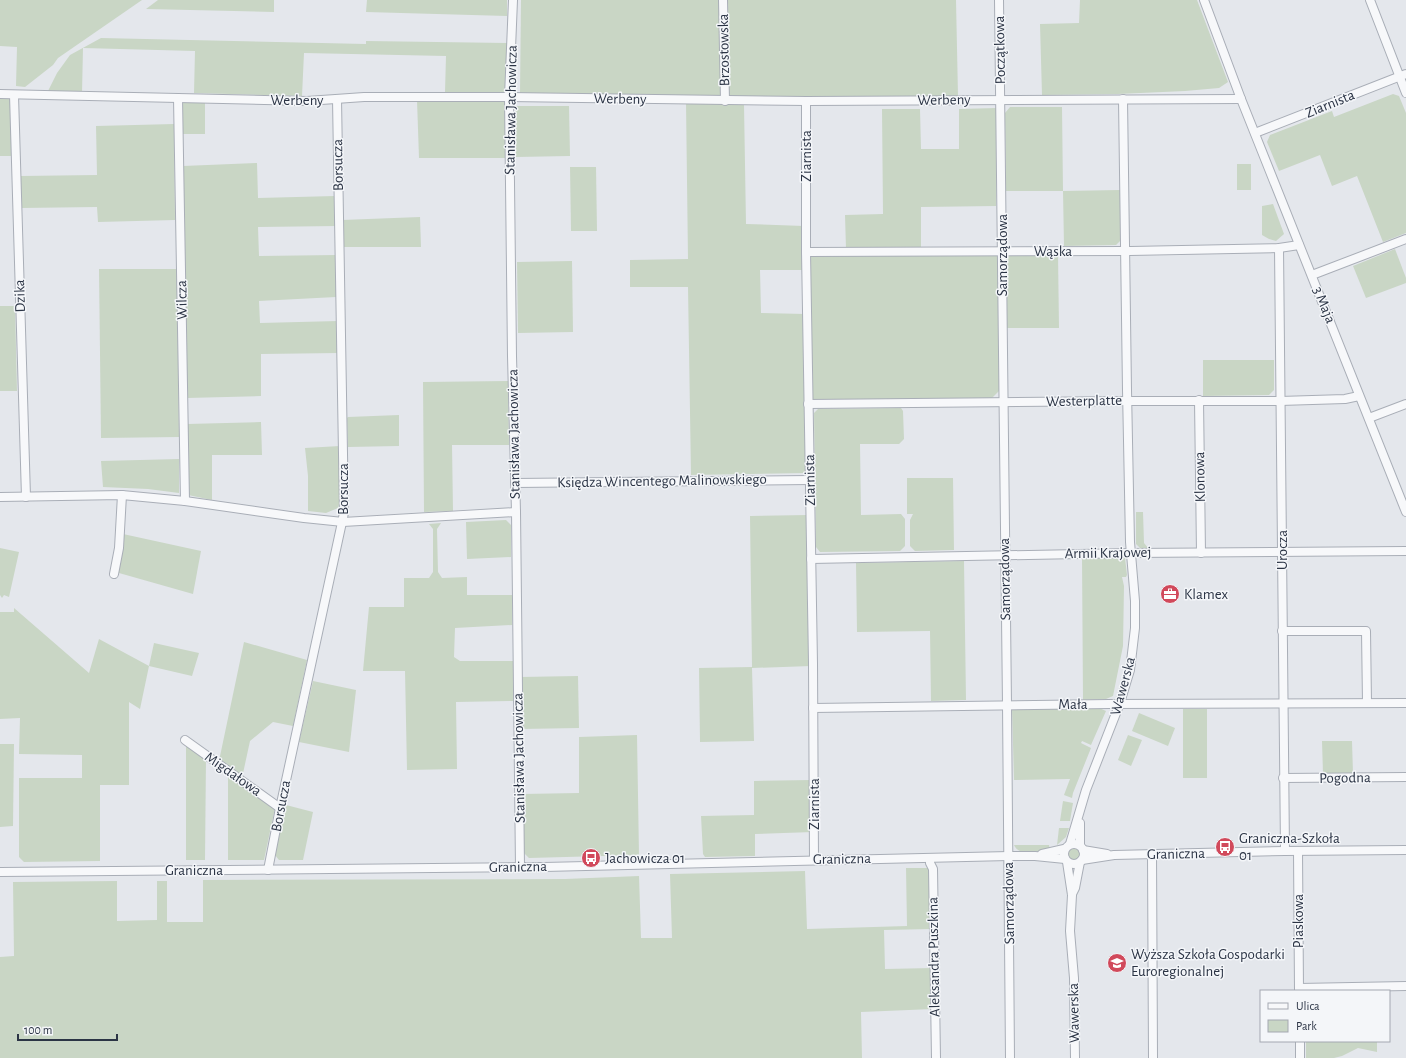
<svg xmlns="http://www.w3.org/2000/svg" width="1406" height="1058" font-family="'Alegreya Sans',sans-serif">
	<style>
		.green { fill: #c9d6c5 }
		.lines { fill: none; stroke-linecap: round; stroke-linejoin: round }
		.minor-casing { stroke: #a9aeb7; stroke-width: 10 }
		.minor { stroke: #f7f8fa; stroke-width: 8 }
		.labels { text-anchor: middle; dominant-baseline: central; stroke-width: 3; stroke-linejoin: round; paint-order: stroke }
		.street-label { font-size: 15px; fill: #2b3445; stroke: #f4f6f9 }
		.poi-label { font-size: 15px; fill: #2b3445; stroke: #f4f6f9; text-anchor: start }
	</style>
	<rect width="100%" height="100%" fill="#e4e7ec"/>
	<!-- green -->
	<g class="green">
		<path d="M0,0H142L58,58L53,65L25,87L16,86L17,47L0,46Z"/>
		<path d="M158,0H274V12L146,9Z"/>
		<path d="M367,0H507V16L366,12Z"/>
		<path d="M521,0H719L721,97L520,93Z"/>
		<path d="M728,0H956L958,96L729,98Z"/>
		<path d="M1080,0H1197L1228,82L1219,88L1185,91L1118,94L1042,95L1040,24L1079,23Z"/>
		<path d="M101,38L366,44V41L507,43L506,92H445L446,56L304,53L302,96L194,93L195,51L83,48L82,93L48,91L57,73L70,55Z"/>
		<path d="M1393,94L1399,96L1406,113V233L1383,242L1357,176L1332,186L1320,155L1279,171L1267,142L1270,135L1332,111L1334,117Z"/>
		<path d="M0,97H11L12,156H0Z"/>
		<path d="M505,99V158H419L417,100Z"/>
		<path d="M686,102L744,105L746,224L804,226V270H760L761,313L805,314V409L807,473L691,475L688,287H630V260L688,259Z"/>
		<path d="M180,103H205V134H181Z"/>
		<path d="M515,106H569L570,156L516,157Z"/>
		<path d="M1010,107H1062L1063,191L1120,190L1121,240L1116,245L1064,246L1063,191H1006L1005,113Z"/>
		<path d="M997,108L996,206L921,207V247L846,249L845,215L883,214L882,109H920L921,149H959V109Z"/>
		<path d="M174,124L175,220L98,222L97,207L21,208V176L97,175L96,126Z"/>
		<path d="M257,163L258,198L335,196L337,226L258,227L259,256L336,255V297L259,301L260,323L338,321L339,353L261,354V396L187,398L183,166Z"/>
		<rect x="1237" y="164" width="14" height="26"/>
		<path d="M570,167H596L597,231H571Z"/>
		<path d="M1273,204L1284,234L1276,241L1269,239L1262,235V206Z"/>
		<path d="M420,217L421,247H342V220Z"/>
		<path d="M1395,249L1406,278V283L1366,298L1353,266Z"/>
		<path d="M998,254L999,391L991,399L810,401L809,256Z"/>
		<path d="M1006,254H1058L1059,328H1007Z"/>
		<path d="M572,261L573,332L518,333L517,262Z"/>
		<path d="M99,269H177L179,437L101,438Z"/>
		<path d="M0,306H15L17,391H0Z"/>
		<path d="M1203,360H1274V390L1269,395L1203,396Z"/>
		<path d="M508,381L509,445H452L453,511L424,512L423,382Z"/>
		<path d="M901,408L903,411L904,439L899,444H860L861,515L901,514L905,519V546L900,551L820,552L816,547L814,413L818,409Z"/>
		<path d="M399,415V446L348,447L347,418L348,417Z"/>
		<path d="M261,422L262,455H212V500L188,495L187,424Z"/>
		<path d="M340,446L341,499L338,508L326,513L308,511V476L305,448Z"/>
		<path d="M179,459V493L148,489L103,487L101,461Z"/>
		<path d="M907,478H953L954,550L915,551L910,546V520L913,514H907Z"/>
		<path d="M1136,512H1143L1144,543L1149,549L1140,548L1136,544Z"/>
		<path d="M808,515L811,666L752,668L754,741L700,742L699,668L752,667L750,516Z"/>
		<path d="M506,520L511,525V557L467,559L466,522Z"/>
		<path d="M441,523L437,529L438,572L442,578L467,577V595H512V625L455,628L454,657L460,661H513V701L456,702L457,769L407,770L405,671H363L369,607H404V578H429L433,572V529L429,524Z"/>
		<path d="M123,534L201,551L193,594L119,573L118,567Z"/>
		<path d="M0,548L19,552L9,597L4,595L2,598L0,595Z"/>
		<path d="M1082,557H1123L1125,558L1127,575L1126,577H1122L1124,586L1123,646L1113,696L1106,699L1083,700Z"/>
		<path d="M964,561L966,700L931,701L930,631L857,632L856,563Z"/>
		<path d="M14,608L89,673L99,639L149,666L154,643L199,653L192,676L149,666L140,709L129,702V785H100V861L24,862L19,857V778H82V755L19,754L20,718L0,719V612H14Z"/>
		<path d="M244,642L307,660L293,726L273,722L250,741L242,778L219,761Z"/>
		<path d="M578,676L579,728L521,729L520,677Z"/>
		<path d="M313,681L356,690L349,752L299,742Z"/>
		<path d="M1012,707H1097L1106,711L1091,745L1082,741L1081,743L1091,748L1073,793L1072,798L1064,795L1070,779L1014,780Z"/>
		<rect x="1183" y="709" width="24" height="69"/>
		<path d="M1139,713L1175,728L1168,746L1132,731Z"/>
		<path d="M637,735L639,855L529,858L522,851V794L579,793V737Z"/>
		<path d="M1128,735L1142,740L1131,766L1118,760Z"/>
		<path d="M1322,741H1352L1353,774H1323Z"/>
		<path d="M0,744H14L13,826L0,827Z"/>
		<path d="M186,744L206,758L205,860H186Z"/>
		<path d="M228,774L275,808L264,860H228Z"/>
		<path d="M812,780L813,832L755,834V856L705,857L703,854L701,816L754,815V781Z"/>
		<path d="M1063,801L1073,803L1070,821H1060Z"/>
		<path d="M286,805L313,812L303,860H279L275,855Z"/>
		<path d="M1059,828H1069L1066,837L1057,845Z"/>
		<path d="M1014,845H1049L1050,850C1039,851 1019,857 1014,845Z"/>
		<circle cx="1073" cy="854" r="7"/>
		<path d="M906,868H932V929L884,930L885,969L933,968V1009L861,1012L862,1058H0V957L14,956L13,882L117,881V921L157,920V881H167V922H203V880L565,879L639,876L641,938H672L670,874L805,871L807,929L907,926Z"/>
		<path d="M1306,1041H1377V1052L1358,1048L1342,1056L1334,1058H1306Z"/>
	</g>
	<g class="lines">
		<!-- minor casing -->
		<g class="minor-casing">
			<g id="minor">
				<path d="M513,0L509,97L512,356L516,512L520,867"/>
				<path d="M723,0L725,101"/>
				<path d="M999,0L1007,704L1010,1058"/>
				<path d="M1204,0L1241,99L1406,512"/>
				<path d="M1370,0L1406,93"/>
				<path d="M0,94L307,101L364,97H509L806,101L1241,99"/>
				<path d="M14,95L26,497"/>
				<path d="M178,98L185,501"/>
				<path d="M806,101V252L813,663L814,860"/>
				<path d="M1255,133L1406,74"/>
				<path d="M1279,248L1285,851"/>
				<path d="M806,252L1130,251L1279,248L1299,245"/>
				<path d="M1312,275L1406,239"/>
				<path d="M1199,400L1201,553"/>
				<path d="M808,404L1127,401H1280L1345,399L1359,396"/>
				<path d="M1369,418L1406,404"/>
				<path d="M515,483L810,480"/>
				<path d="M0,497L122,495L185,501L304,518L343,522L516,512"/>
				<path d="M811,559L1131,553L1406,551"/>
				<path d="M114,574L119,548L122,495"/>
				<path d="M1282,631H1366L1367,703"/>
				<path d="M813,708L1109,704L1406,703"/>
				<path d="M185,740L280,808"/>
				<path d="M1283,778L1406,777"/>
				<path d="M1080,823V845"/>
				<circle cx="1074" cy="854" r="10"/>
				<path d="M1070,844L1086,790L1120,703L1130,670L1135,628V601L1130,542L1127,390L1123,99"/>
				<path d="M1083,850L1107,854"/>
				<path d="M1298,851L1299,991"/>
				<path d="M1042,854L1064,849"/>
				<path d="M1152,854L1153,1058"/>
				<path d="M930,858V863L933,869L936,1058"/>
				<path d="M1082,860L1114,855L1285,851L1406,850"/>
				<path d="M1067,862L1072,895L1070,931L1074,978L1075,1058"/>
				<path d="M268,870L280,808L344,513L337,99"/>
				<path d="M0,872L544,867L1009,856H1035L1065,859"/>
				<path d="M1072,894L1075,888L1080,862"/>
				<path d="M1299,988L1406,986"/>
				<path d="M1300,1041V1058"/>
			</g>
		</g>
		<!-- minor -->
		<use href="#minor" class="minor"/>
	</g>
	<!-- icons -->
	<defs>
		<g id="office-disc" transform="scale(1)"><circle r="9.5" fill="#d1495b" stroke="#f4f6f9"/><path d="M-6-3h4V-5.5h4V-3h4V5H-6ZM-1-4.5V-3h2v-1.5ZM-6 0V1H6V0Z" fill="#fff"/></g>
		<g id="bus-disc" transform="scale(1)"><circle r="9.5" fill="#d1495b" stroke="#f4f6f9"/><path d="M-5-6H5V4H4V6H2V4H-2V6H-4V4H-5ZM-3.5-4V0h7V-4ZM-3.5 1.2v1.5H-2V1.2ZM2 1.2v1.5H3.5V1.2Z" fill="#fff"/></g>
		<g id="university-disc" transform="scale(1)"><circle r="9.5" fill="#d1495b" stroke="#f4f6f9"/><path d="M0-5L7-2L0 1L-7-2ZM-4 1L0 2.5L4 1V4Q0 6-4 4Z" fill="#fff"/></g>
	</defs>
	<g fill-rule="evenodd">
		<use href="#office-disc" x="1170" y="594"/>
		<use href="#bus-disc" x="1225" y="847"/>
		<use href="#bus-disc" x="591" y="858"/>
		<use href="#university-disc" x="1117" y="963"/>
	</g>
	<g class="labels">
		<!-- street labels -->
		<g class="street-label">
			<text transform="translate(724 50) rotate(-91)">Brzostowska</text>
			<text transform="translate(1000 50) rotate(-91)">Początkowa</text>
			<text transform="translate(620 99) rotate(1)">Werbeny</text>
			<text x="297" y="100">Werbeny</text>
			<text transform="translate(944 100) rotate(-1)">Werbeny</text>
			<text transform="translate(1330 104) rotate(-22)">Ziarnista</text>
			<text transform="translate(511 110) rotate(-89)">Stanisława Jachowicza</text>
			<text transform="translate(806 156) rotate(-90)">Ziarnista</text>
			<text transform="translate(338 165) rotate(-91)">Borsucza</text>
			<text x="1053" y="251">Wąska</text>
			<text transform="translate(1002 255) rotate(-90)">Samorządowa</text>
			<text transform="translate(20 296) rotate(-92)">Dzika</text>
			<text transform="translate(182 300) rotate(-91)">Wilcza</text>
			<text transform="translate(1324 305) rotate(68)">3 Maja</text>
			<text transform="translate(1084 401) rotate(-1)">Westerplatte</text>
			<text transform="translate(514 434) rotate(-91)">Stanisława Jachowicza</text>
			<text transform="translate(1200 477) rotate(-91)">Klonowa</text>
			<text transform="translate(810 480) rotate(-91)">Ziarnista</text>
			<text transform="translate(662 481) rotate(-1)">Księdza Wincentego Malinowskiego</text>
			<text transform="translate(343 489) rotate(-90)">Borsucza</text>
			<text transform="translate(1282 550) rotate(-90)">Urocza</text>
			<text transform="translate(1108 553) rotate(-1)">Armii Krajowej</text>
			<text transform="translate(1005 579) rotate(-91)">Samorządowa</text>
			<text transform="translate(1123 686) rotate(-75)">Wawerska</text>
			<text x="1073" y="704">Mała</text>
			<text transform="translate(519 758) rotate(-91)">Stanisława Jachowicza</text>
			<text transform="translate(233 774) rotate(35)">Migdałowa</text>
			<text transform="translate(1345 778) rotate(-1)">Pogodna</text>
			<text transform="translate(814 804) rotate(-90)">Ziarnista</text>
			<text transform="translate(281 806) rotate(-79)">Borsucza</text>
			<text transform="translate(1176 854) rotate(-1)">Graniczna</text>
			<text transform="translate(842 859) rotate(-1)">Graniczna</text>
			<text transform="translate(518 867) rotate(-1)">Graniczna</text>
			<text x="194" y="870">Graniczna</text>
			<text transform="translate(1009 903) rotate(-91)">Samorządowa</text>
			<text transform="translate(1298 921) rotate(-90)">Piaskowa</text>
			<text transform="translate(934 957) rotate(-91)">Aleksandra Puszkina</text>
			<text transform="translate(1074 1013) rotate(-91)">Wawerska</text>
		</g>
		<!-- poi labels -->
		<g class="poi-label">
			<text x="1184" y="594">Klamex</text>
			<text x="1239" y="838">Graniczna-Szkoła<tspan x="1239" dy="17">01</tspan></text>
			<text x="605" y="858">Jachowicza 01</text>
			<text x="1131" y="954">Wyższa Szkoła Gospodarki<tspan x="1131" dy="17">Euroregionalnej</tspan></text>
		</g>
	</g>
	<!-- legend -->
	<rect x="1260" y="990" width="130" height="52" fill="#f4f6f9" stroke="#a4a8b1"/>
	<rect x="1268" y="1003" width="20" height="6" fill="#f7f8fa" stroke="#a4a8b1"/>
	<text x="1296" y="1010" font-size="12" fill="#2b3445">Ulica</text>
	<rect x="1268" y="1020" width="20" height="12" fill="#c9d6c5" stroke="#a4a8b1"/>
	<text x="1296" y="1030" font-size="12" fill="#2b3445">Park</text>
	<!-- scale -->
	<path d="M18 1034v6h99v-6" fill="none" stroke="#2b3445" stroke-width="2"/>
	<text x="24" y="1034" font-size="12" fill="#2b3445" stroke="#f4f6f9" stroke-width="3" paint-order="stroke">100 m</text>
</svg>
